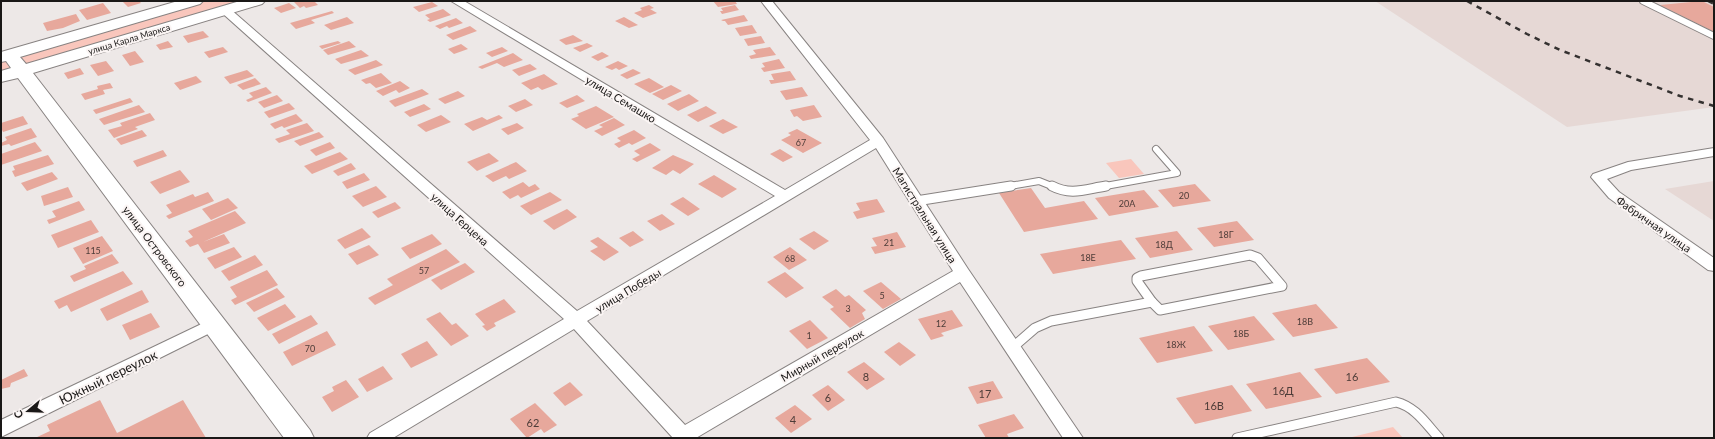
<svg xmlns="http://www.w3.org/2000/svg" width="1715" height="439" font-family="Lato,sans-serif">
	<style>
		.built { fill: #e6d8d5 }
		.green { fill: #f9c6bc }
		.building { fill: #e7a89c }
		.lines { fill: none; stroke-linecap: round; stroke-linejoin: round }
		.service-far1-casing { stroke: #888382; stroke-width: 8 }
		.service-casing { stroke: #888382; stroke-width: 11 }
		.minor-casing { stroke: #888382; stroke-width: 2 }
		.primary-casing { stroke: #888382; stroke-width: 2 }
		.service-far1 { stroke: #fff; stroke-width: 6 }
		.service { stroke: #fff; stroke-width: 9 }
		.minor { fill: #fff; fill-rule: evenodd }
		.primary { fill: #fff; fill-rule: evenodd }
		.rail { stroke: #343130; stroke-width: 2.5; stroke-dasharray: 5.5 5.5; stroke-linecap: butt }
		.labels { text-anchor: middle; dominant-baseline: central; stroke-width: 4; stroke-linejoin: round; paint-order: stroke }
		.far-street-label { font-size: 9px; fill: #1a1817; stroke: #fbf5f4 }
		.number-label { font-size: 9px; fill: #4d3c38 }
		.street-label { font-size: 11px; fill: #1a1817; stroke: #fbf5f4 }
		.near-number-label { font-size: 11px; fill: #4d3c38 }
		.near-street-label { font-size: 13px; fill: #1a1817; stroke: #fbf5f4 }
	</style>
	<rect width="100%" height="100%" fill="#ede8e7"/>
	<!-- built -->
	<g class="built">
		<path d="M1375,1H1714V107L1567,127Z"/>
		<path d="M1714,181V221L1665,189Z"/>
	</g>
	<!-- green -->
	<g class="green">
		<path d="M195,1H257L1,77V57Z"/>
		<path d="M1131,159L1144,174L1119,178L1106,163Z"/>
		<path d="M1393,427L1403,438H1348Z"/>
	</g>
	<!-- building -->
	<g class="building">
		<path d="M122,1H139L141,3L128,7Z"/>
		<path d="M297,1H314L318,5L306,8L304,6L300,8L294,2Z"/>
		<path d="M713,1H735L737,4L718,7Z"/>
		<path d="M1702,1L1714,7V32L1660,5Z"/>
		<path d="M432,2L438,6L419,12L413,7Z"/>
		<path d="M103,3L111,13L87,20L79,10Z"/>
		<path d="M289,3L296,8L281,13L274,8Z"/>
		<path d="M649,5L654,8L650,9L657,13L643,18L634,13L642,10L640,8Z"/>
		<path d="M735,5L739,10L722,14L720,11H723L721,8Z"/>
		<path d="M443,9L451,15L430,22L427,20L430,19L425,15Z"/>
		<path d="M332,11L334,13L311,20L315,23L296,29L290,23Z"/>
		<path d="M76,14L80,21L63,28L47,31L43,23Z"/>
		<path d="M744,15L748,21L728,25L725,21H723L721,20Z"/>
		<path d="M347,17L354,23L331,30L324,25Z"/>
		<path d="M624,17L638,25L629,28L615,21Z"/>
		<path d="M456,18L463,23L449,28L447,26L440,29L435,26Z"/>
		<path d="M752,25L757,33L740,36L735,28Z"/>
		<path d="M470,26L477,31L453,40L446,35Z"/>
		<path d="M203,31L209,37L188,43L183,36Z"/>
		<path d="M573,35L583,41L566,45L559,40Z"/>
		<path d="M761,36L765,43L748,46L744,39Z"/>
		<path d="M168,41L173,47L160,50L156,45Z"/>
		<path d="M338,41L341,43L322,49L319,46Z"/>
		<path d="M349,41L356,47L328,55L323,50Z"/>
		<path d="M587,43L593,46L580,52L573,48Z"/>
		<path d="M461,44L468,49L454,54L448,49Z"/>
		<path d="M223,47L228,52L209,58L204,52Z"/>
		<path d="M502,47L508,51L492,57L486,53Z"/>
		<path d="M770,47L776,55L751,59L749,56L756,54L753,50Z"/>
		<path d="M361,50L369,56L341,64L335,59Z"/>
		<path d="M135,51L144,62L130,66L122,55Z"/>
		<path d="M602,52L609,56L598,61L591,57Z"/>
		<path d="M513,53L523,60L504,67L497,63L482,69L478,67Z"/>
		<path d="M779,59L785,68L764,72L761,68L765,67L762,63Z"/>
		<path d="M376,60L383,65L355,75L348,70Z"/>
		<path d="M106,61L114,71L98,76L90,65Z"/>
		<path d="M618,61L628,66L619,70L616,68L612,70L605,67Z"/>
		<path d="M530,64L537,69L519,76L512,70Z"/>
		<path d="M80,68L84,74L68,79L64,73Z"/>
		<path d="M633,69L641,73L627,79L620,75Z"/>
		<path d="M247,70L254,76L230,84L224,77Z"/>
		<path d="M790,71L796,80L771,84L769,80H774L771,74Z"/>
		<path d="M381,73L392,83L376,88L370,83L366,84L361,80Z"/>
		<path d="M544,74L558,84L542,90L538,87L531,90L521,83Z"/>
		<path d="M196,76L202,82L180,90L174,83Z"/>
		<path d="M255,78L261,84L243,90L237,85Z"/>
		<path d="M649,78L664,87L650,93L634,84Z"/>
		<path d="M400,81L410,88L399,93L396,90L383,96L376,91Z"/>
		<path d="M110,83L113,88L103,90L105,94L85,100L81,94L98,89L97,86Z"/>
		<path d="M671,85L682,91L663,100L652,94Z"/>
		<path d="M266,87L272,93L248,102L246,100L253,97L249,93Z"/>
		<path d="M802,87L808,96L786,100L780,91Z"/>
		<path d="M422,89L429,94L395,107L389,101Z"/>
		<path d="M458,91L465,96L445,104L438,99Z"/>
		<path d="M689,94L699,101L678,111L667,104Z"/>
		<path d="M277,95L283,101L264,108L258,102Z"/>
		<path d="M577,95L585,101L567,108L559,103Z"/>
		<path d="M130,98L133,102L96,114L93,110Z"/>
		<path d="M525,99L533,105L516,112L508,106Z"/>
		<path d="M289,103L295,109L269,118L264,112Z"/>
		<path d="M424,104L431,109L410,117L404,112Z"/>
		<path d="M139,105L145,112L104,125L99,119Z"/>
		<path d="M814,105L822,117L803,121L797,116L794,117L790,110Z"/>
		<path d="M596,106L614,117L586,129L571,119L579,116L577,114Z"/>
		<path d="M706,106L717,113L698,122L687,115Z"/>
		<path d="M150,113L155,120L135,127L138,129L114,138L108,130L122,126L120,123Z"/>
		<path d="M296,114L303,121L284,128L282,126L275,129L270,124Z"/>
		<path d="M441,115L451,122L426,132L417,125Z"/>
		<path d="M499,115L503,118L473,131L464,124L482,117L487,120Z"/>
		<path d="M23,116L28,124L3,132L1,128V123Z"/>
		<path d="M614,118L625,125L602,136L594,131L603,127L599,125Z"/>
		<path d="M723,119L738,127L723,134L709,126Z"/>
		<path d="M307,123L314,131L279,143L275,139L290,134L286,130Z"/>
		<path d="M517,123L524,128L508,135L501,129Z"/>
		<path d="M31,128L37,137L11,146L9,144L1,146V143L7,140L5,137Z"/>
		<path d="M797,129L822,143L803,153L781,140L791,135L788,133Z"/>
		<path d="M142,130L147,136L121,145L116,139Z"/>
		<path d="M634,130L646,138L632,145L629,143L619,148L614,144L621,141L617,138Z"/>
		<path d="M319,132L324,137L300,146L294,141Z"/>
		<path d="M35,142L42,151L1,165V154Z"/>
		<path d="M330,142L335,148L316,156L310,150Z"/>
		<path d="M650,143L661,150L637,162L632,159L640,155L634,151Z"/>
		<path d="M780,149L793,157L783,162L770,154Z"/>
		<path d="M163,150L167,156L137,167L133,161Z"/>
		<path d="M340,152L348,159L312,174L304,166Z"/>
		<path d="M489,153L499,161L477,171L467,162Z"/>
		<path d="M48,155L54,164L15,177L12,171L15,170L13,166Z"/>
		<path d="M673,155L694,164L680,174L673,170L666,175L652,168Z"/>
		<path d="M516,162L527,171L509,179L506,176L493,182L485,176Z"/>
		<path d="M351,163L356,169L338,176L333,171Z"/>
		<path d="M180,170L190,182L160,194L150,182Z"/>
		<path d="M52,172L58,179L27,191L21,183Z"/>
		<path d="M364,173L370,180L347,189L342,182Z"/>
		<path d="M714,175L737,189L722,198L698,184Z"/>
		<path d="M523,182L529,187L535,184L540,189L521,198L518,195L510,199L502,192Z"/>
		<path d="M1195,184L1211,201L1173,207L1158,190Z"/>
		<path d="M376,186L387,197L363,207L352,196Z"/>
		<path d="M68,187L73,197L44,206L41,196Z"/>
		<path d="M1031,188L1045,208L1084,201L1098,219L1024,232L999,193Z"/>
		<path d="M1144,190L1159,207L1109,216L1095,198Z"/>
		<path d="M208,192L214,201L169,219L166,216L172,213L166,205L193,194L195,197Z"/>
		<path d="M550,192L562,200L531,215L520,206Z"/>
		<path d="M683,197L700,209L688,216L670,204Z"/>
		<path d="M228,198L238,208L211,220L202,209Z"/>
		<path d="M877,199L885,212L857,219L853,212L860,210L856,203Z"/>
		<path d="M79,201L85,210L49,224L47,220L56,217L52,211Z"/>
		<path d="M395,202L401,208L378,218L372,212Z"/>
		<path d="M567,209L577,217L554,230L543,221Z"/>
		<path d="M235,211L246,223L203,242L224,234L230,243L204,253L198,244L190,247L185,241L193,237L188,231Z"/>
		<path d="M662,214L675,224L660,231L647,221Z"/>
		<path d="M91,220L99,232L58,248L51,235Z"/>
		<path d="M1237,221L1254,240L1214,247L1197,228Z"/>
		<path d="M362,228L371,237L345,249L337,240Z"/>
		<path d="M633,231L644,240L630,247L619,238Z"/>
		<path d="M814,231L829,241L814,250L799,239Z"/>
		<path d="M1177,231L1193,250L1150,258L1135,238Z"/>
		<path d="M897,232L906,247L875,254L871,247L877,246L872,238Z"/>
		<path d="M432,234L442,244L410,259L401,248Z"/>
		<path d="M102,236L113,251L83,264L73,248Z"/>
		<path d="M598,237L619,252L604,261L590,251L598,247L590,241Z"/>
		<path d="M1121,240L1136,259L1053,274L1040,254Z"/>
		<path d="M369,245L379,255L357,265L348,254Z"/>
		<path d="M234,247L242,257L215,269L207,258Z"/>
		<path d="M790,247L807,260L789,270L773,257Z"/>
		<path d="M446,249L460,262L375,305L368,298L393,285L387,279Z"/>
		<path d="M112,254L119,263L74,282L70,276L86,269L84,266Z"/>
		<path d="M255,255L263,265L229,281L221,271Z"/>
		<path d="M465,263L475,272L441,290L431,280Z"/>
		<path d="M267,270L278,285L235,305L231,300L237,297L230,287Z"/>
		<path d="M123,271L133,284L71,312L67,305L59,309L54,301Z"/>
		<path d="M785,272L804,288L786,298L767,282Z"/>
		<path d="M881,282L901,299L883,309L863,291Z"/>
		<path d="M277,288L285,297L254,312L246,303Z"/>
		<path d="M836,289L845,297L849,295L866,310L862,313L865,319L850,328L830,309L834,307L822,297Z"/>
		<path d="M142,290L149,302L107,321L100,309Z"/>
		<path d="M504,299L516,312L494,323L496,326L487,331L482,326L485,325L475,314Z"/>
		<path d="M285,304L296,317L268,331L257,318Z"/>
		<path d="M1316,304L1338,328L1293,337L1272,313Z"/>
		<path d="M952,310L963,326L941,333L944,336L931,340L918,319Z"/>
		<path d="M440,312L452,325L456,323L469,336L451,346L426,319Z"/>
		<path d="M151,313L160,327L130,340L122,325Z"/>
		<path d="M311,315L318,324L279,344L272,334Z"/>
		<path d="M1254,316L1275,340L1228,350L1208,326Z"/>
		<path d="M810,320L828,338L807,349L789,331Z"/>
		<path d="M1194,326L1213,351L1157,363L1139,338Z"/>
		<path d="M327,331L336,345L292,366L283,352Z"/>
		<path d="M427,341L438,355L411,368L401,354Z"/>
		<path d="M899,342L916,355L900,366L884,352Z"/>
		<path d="M1367,358L1390,382L1336,394L1314,369Z"/>
		<path d="M864,362L885,379L867,390L847,372Z"/>
		<path d="M383,366L393,379L367,392L358,379Z"/>
		<path d="M24,369L28,376L11,383L10,387L1,389V380Z"/>
		<path d="M1300,372L1322,397L1266,409L1246,384Z"/>
		<path d="M346,380L359,397L332,412L322,397L334,391L332,387Z"/>
		<path d="M993,381L1003,398L977,404L968,387Z"/>
		<path d="M570,382L583,395L565,406L553,393Z"/>
		<path d="M828,385L845,400L828,411L812,395Z"/>
		<path d="M1232,385L1252,411L1195,424L1176,398Z"/>
		<path d="M100,400L117,433L183,400L206,438H35L50,431L47,425Z"/>
		<path d="M535,403L557,425L544,433L541,429L527,438L510,419Z"/>
		<path d="M795,405L812,419L791,433L775,418Z"/>
		<path d="M1014,414L1024,428L1007,434L1009,438H986L978,425Z"/>
	</g>
	<g class="lines">
		<!-- service-far1 casing -->
		<g class="service-far1-casing">
			<g id="service-far1">
				<path d="M1643,1L1714,36"/>
				<path d="M1004,187L1039,181L1054,187"/>
				<path d="M1100,187L1177,173L1156,149"/>
			</g>
		</g>
		<!-- service casing -->
		<g class="service-casing">
			<g id="service">
				<path d="M1052,186C1071,196 1086,189 1106,186"/>
				<path d="M916,201L1011,186"/>
				<path d="M1250,255L1258,258L1282,286L1160,310L1152,302L1137,281V278L1141,276Z"/>
				<path d="M1012,348L1035,328L1051,321L1152,302"/>
				<path d="M1237,438L1396,402C1416,407 1426,424 1439,438"/>
			</g>
		</g>
		<!-- minor casing -->
		<g class="minor-casing">
			<g id="minor">
				<path d="M451,1H464L785,190L870,140L761,1H772L883,138L968,269L1083,438H1063L960,282L696,438H673L574,329L393,438H367L370,433L564,319L221,12L220,10L221,8H229L577,311L775,196ZM876,148L953,271L685,425L587,321Z"/>
				<path d="M1714,148V156L1631,170L1607,179L1619,192L1714,258V271L1708,270L1609,198L1591,177L1593,174L1628,162Z"/>
				<path d="M214,318L220,320L223,324L220,328L1,437V420Z"/>
			</g>
		</g>
		<!-- primary casing -->
		<g class="primary-casing">
			<path id="primary" d="M178,1H203L200,4L20,57L26,64L240,1H265L262,4L33,73L310,430L314,438H284L18,78L1,82V71L11,68L6,61L1,62V52Z"/>
		</g>
		<!-- service-far1 -->
		<use href="#service-far1" class="service-far1"/>
		<!-- service -->
		<use href="#service" class="service"/>
		<!-- minor -->
		<use href="#minor" class="minor"/>
		<!-- primary -->
		<use href="#primary" class="primary"/>
		<!-- rail -->
		<g class="rail">
			<path d="M1467,1L1527,34L1560,50L1680,96L1714,106"/>
			<path d="M1708,1L1714,4"/>
		</g>
	</g>
	<g class="labels">
		<!-- far-street labels -->
		<g class="far-street-label">
			<text transform="translate(129 39) rotate(-17)">улица Карла Маркса</text>
		</g>
		<!-- number labels -->
		<g class="number-label">
			<text x="801" y="142">67</text>
			<text x="1184" y="195">20</text>
			<text x="1127" y="203">20А</text>
			<text x="1226" y="234">18Г</text>
			<text x="889" y="242">21</text>
			<text x="1164" y="244">18Д</text>
			<text x="93" y="250">115</text>
			<text x="1088" y="257">18Е</text>
			<text x="790" y="258">68</text>
			<text x="424" y="270">57</text>
			<text x="882" y="295">5</text>
			<text x="848" y="308">3</text>
			<text x="1305" y="321">18В</text>
			<text x="941" y="323">12</text>
			<text x="1241" y="333">18Б</text>
			<text x="809" y="335">1</text>
			<text x="1176" y="344">18Ж</text>
			<text x="310" y="348">70</text>
		</g>
		<!-- street labels -->
		<g class="street-label">
			<text transform="translate(621 99) rotate(31)">улица Семашко</text>
			<text transform="translate(925 215) rotate(58)">Магистральная улица</text>
			<text transform="translate(460 219) rotate(42)">улица Герцена</text>
			<text transform="translate(1654 224) rotate(35)">Фабричная улица</text>
			<text transform="translate(155 246) rotate(53)">улица Островского</text>
			<text transform="translate(628 290) rotate(-31)">улица Победы</text>
			<text transform="translate(822 355) rotate(-30)">Мирный переулок</text>
		</g>
		<!-- near-number labels -->
		<g class="near-number-label">
			<text x="866" y="376">8</text>
			<text x="1352" y="376">16</text>
			<text x="1283" y="390">16Д</text>
			<text x="985" y="393">17</text>
			<text x="828" y="397">6</text>
			<text x="1214" y="405">16В</text>
			<text x="793" y="419">4</text>
			<text x="533" y="422">62</text>
		</g>
		<!-- near-street labels -->
		<g class="near-street-label">
			<text transform="translate(108 377) rotate(-26)">Южный переулок</text>
		</g>
	</g>
	<!-- border -->
	<rect width="1715" height="439" fill="none" stroke="#1a1817" stroke-width="4"/>
	<!-- north arrow -->
	<g transform="translate(28 411) rotate(251)" stroke="#fbf5f4" stroke-width="3" paint-order="stroke">
	<path d="M0-3L7 15L0 10L-7 15Z" fill="#1a1817"/>
	<text y="-6" font-size="11" font-weight="bold" text-anchor="middle" fill="#1a1817">С</text>
	</g>
</svg>
